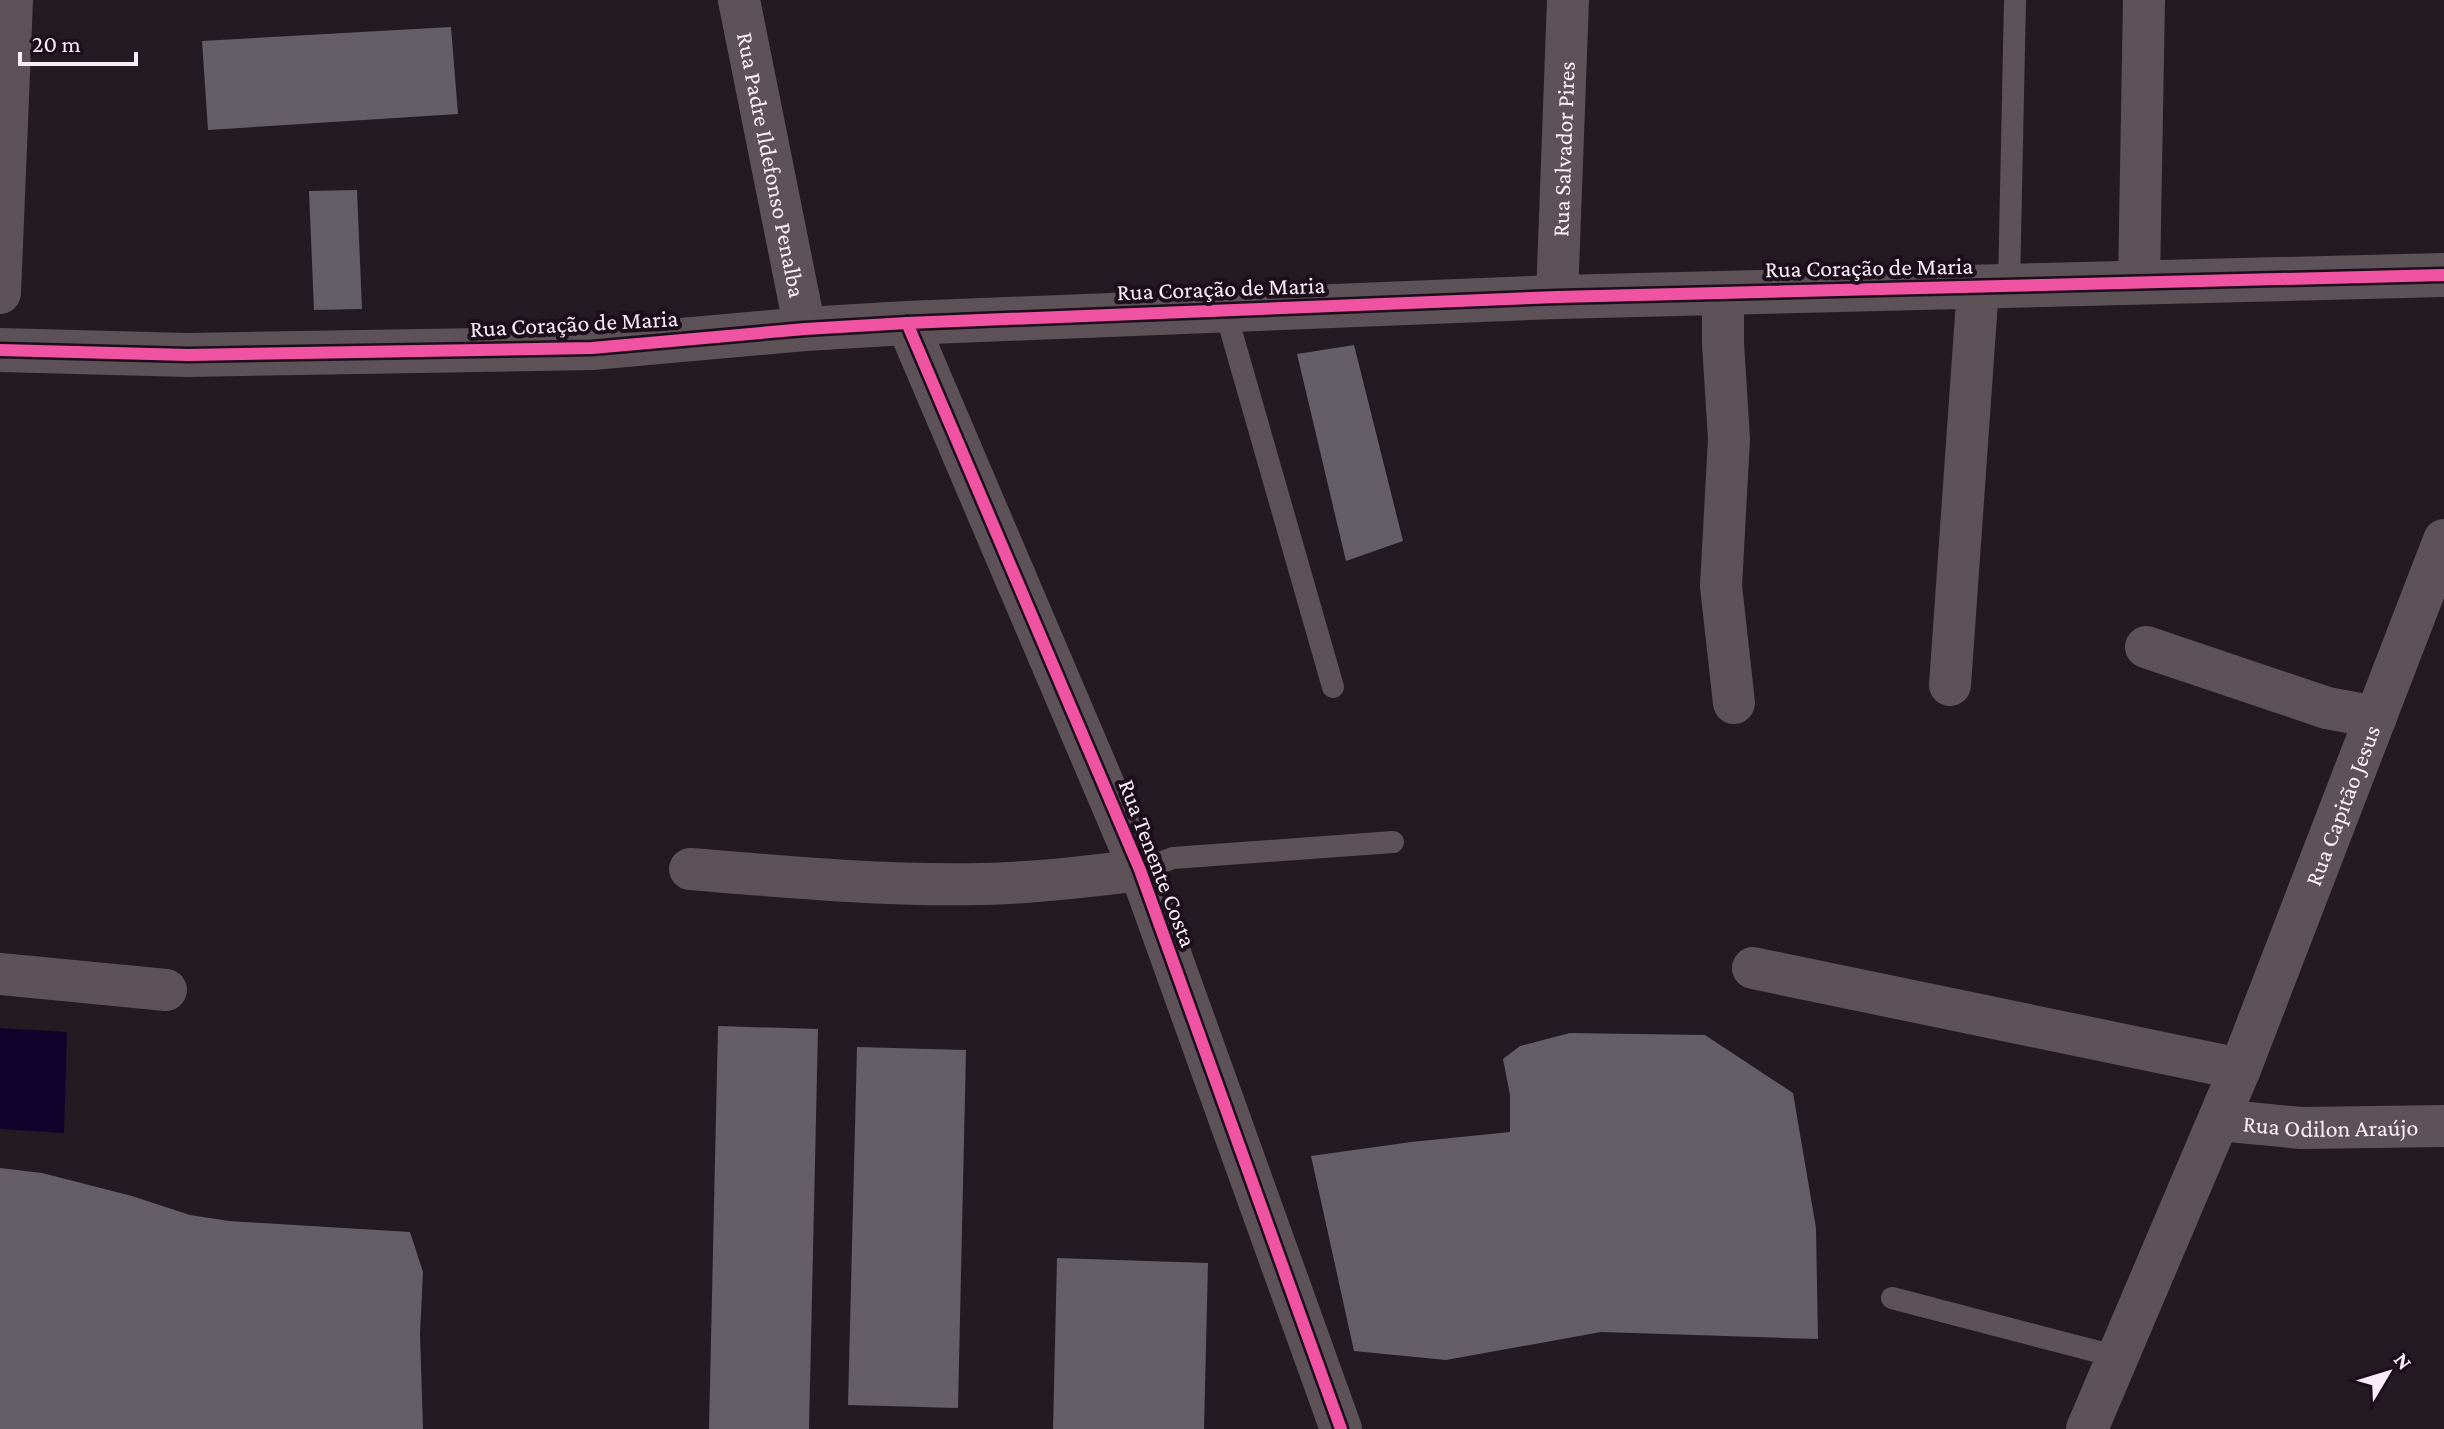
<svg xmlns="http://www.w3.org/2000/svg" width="2444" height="1429" font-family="'Crimson Pro',serif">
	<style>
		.water { fill: #10032b }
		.building { fill: #645e66 }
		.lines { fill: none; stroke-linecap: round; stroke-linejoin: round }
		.service { stroke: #5e5259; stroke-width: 22 }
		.minor { stroke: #5e5259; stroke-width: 42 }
		.tertiary { stroke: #5e5259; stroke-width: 44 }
		.cycleway-casing { stroke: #1d0e1c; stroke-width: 17 }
		.cycleway { stroke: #f153a3; stroke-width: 12 }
		.labels { text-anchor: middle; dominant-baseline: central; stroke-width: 8; stroke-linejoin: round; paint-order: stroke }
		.street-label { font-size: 24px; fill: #f9eef8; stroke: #1d0e1c }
	</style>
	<rect width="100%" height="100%" fill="#241a22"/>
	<!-- water -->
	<path class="water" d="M0,1028L67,1032L64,1133L0,1129Z"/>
	<!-- building -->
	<g class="building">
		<path d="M451,27L458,114L208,130L202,41Z"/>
		<path d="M357,190L362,309L314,310L309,191Z"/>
		<path d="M1354,345L1403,541L1346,561L1297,354Z"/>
		<path d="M718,1026L818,1029L809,1429H709Z"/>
		<path d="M1570,1033L1705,1035L1793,1093L1816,1228L1818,1339L1601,1332L1446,1360L1354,1351L1311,1156L1411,1142L1510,1132V1095L1503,1059L1520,1046Z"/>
		<path d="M857,1047L966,1050L958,1408L848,1405Z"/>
		<path d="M0,1168L42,1173L132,1196L190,1215L229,1221L410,1232L423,1272L420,1334L423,1429H0Z"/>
		<path d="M1057,1258L1208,1263L1204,1429H1053Z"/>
	</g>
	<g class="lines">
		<!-- service -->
		<g class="service">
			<path d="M2009,286L2015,0"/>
			<path d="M1225,310L1333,687"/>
			<path d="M1140,870L1173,858L1393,842"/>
			<path d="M1892,1298L2118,1357"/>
		</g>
		<!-- minor -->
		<g class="minor">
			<path id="s1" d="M739,0L805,329"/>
			<path d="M2139,282L2144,0"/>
			<path d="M0,293L12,0"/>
			<path d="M1723,293V343L1729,439L1721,586L1734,703"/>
			<path id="s2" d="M1557,297L1568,0"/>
			<path d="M907,323L1140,870L1341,1429"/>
			<path d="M2146,647L2327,708L2376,717"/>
			<path d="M1950,685L1978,287"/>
			<path d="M690,869C787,877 884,886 982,884C1035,883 1087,877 1140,870"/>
			<path d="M1753,968L2240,1069"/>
			<path d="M0,974L166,990"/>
			<path id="s3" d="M2219,1120L2301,1128L2444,1126"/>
			<path id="s4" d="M2087,1429L2240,1069L2444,540"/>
		</g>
		<!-- tertiary -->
		<path class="tertiary" d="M0,350L188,355L592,348L805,329L907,323L1557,297L2444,275"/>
		<!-- cycleway casing -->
		<g class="cycleway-casing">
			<g id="cycleway">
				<path d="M907,323L1140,870L1341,1429"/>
				<path d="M0,350L188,355L592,348L805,329L907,323L1557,297L2444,275"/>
			</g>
		</g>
		<!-- cycleway -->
		<use href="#cycleway" class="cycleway"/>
	</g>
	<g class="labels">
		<!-- street labels -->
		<g class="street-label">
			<text stroke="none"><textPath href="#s2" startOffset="148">Rua Salvador Pires</textPath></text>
			<text stroke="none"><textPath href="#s1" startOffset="168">Rua Padre Ildefonso Penalba</textPath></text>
			<text transform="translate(1869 267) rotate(-1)">Rua Coração de Maria</text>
			<text transform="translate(1221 288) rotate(-2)">Rua Coração de Maria</text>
			<text transform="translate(574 323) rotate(-3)">Rua Coração de Maria</text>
			<text stroke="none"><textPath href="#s4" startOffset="674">Rua Capitão Jesus</textPath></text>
			<text transform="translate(1158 863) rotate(69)">Rua Tenente Costa</text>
			<text stroke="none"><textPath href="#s3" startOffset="112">Rua Odilon Araújo</textPath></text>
		</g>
	</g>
	<!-- north arrow -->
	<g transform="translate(2388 1373) rotate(52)" stroke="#1d0e1c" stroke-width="6" paint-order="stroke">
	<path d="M0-6L14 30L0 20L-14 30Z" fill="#f9eef8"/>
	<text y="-12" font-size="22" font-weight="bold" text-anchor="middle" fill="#f9eef8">N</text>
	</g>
	<!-- scale -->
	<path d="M20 52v12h116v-12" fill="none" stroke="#f9eef8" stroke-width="4"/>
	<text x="32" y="52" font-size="24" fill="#f9eef8" stroke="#1d0e1c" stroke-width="6" paint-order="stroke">20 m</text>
</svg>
